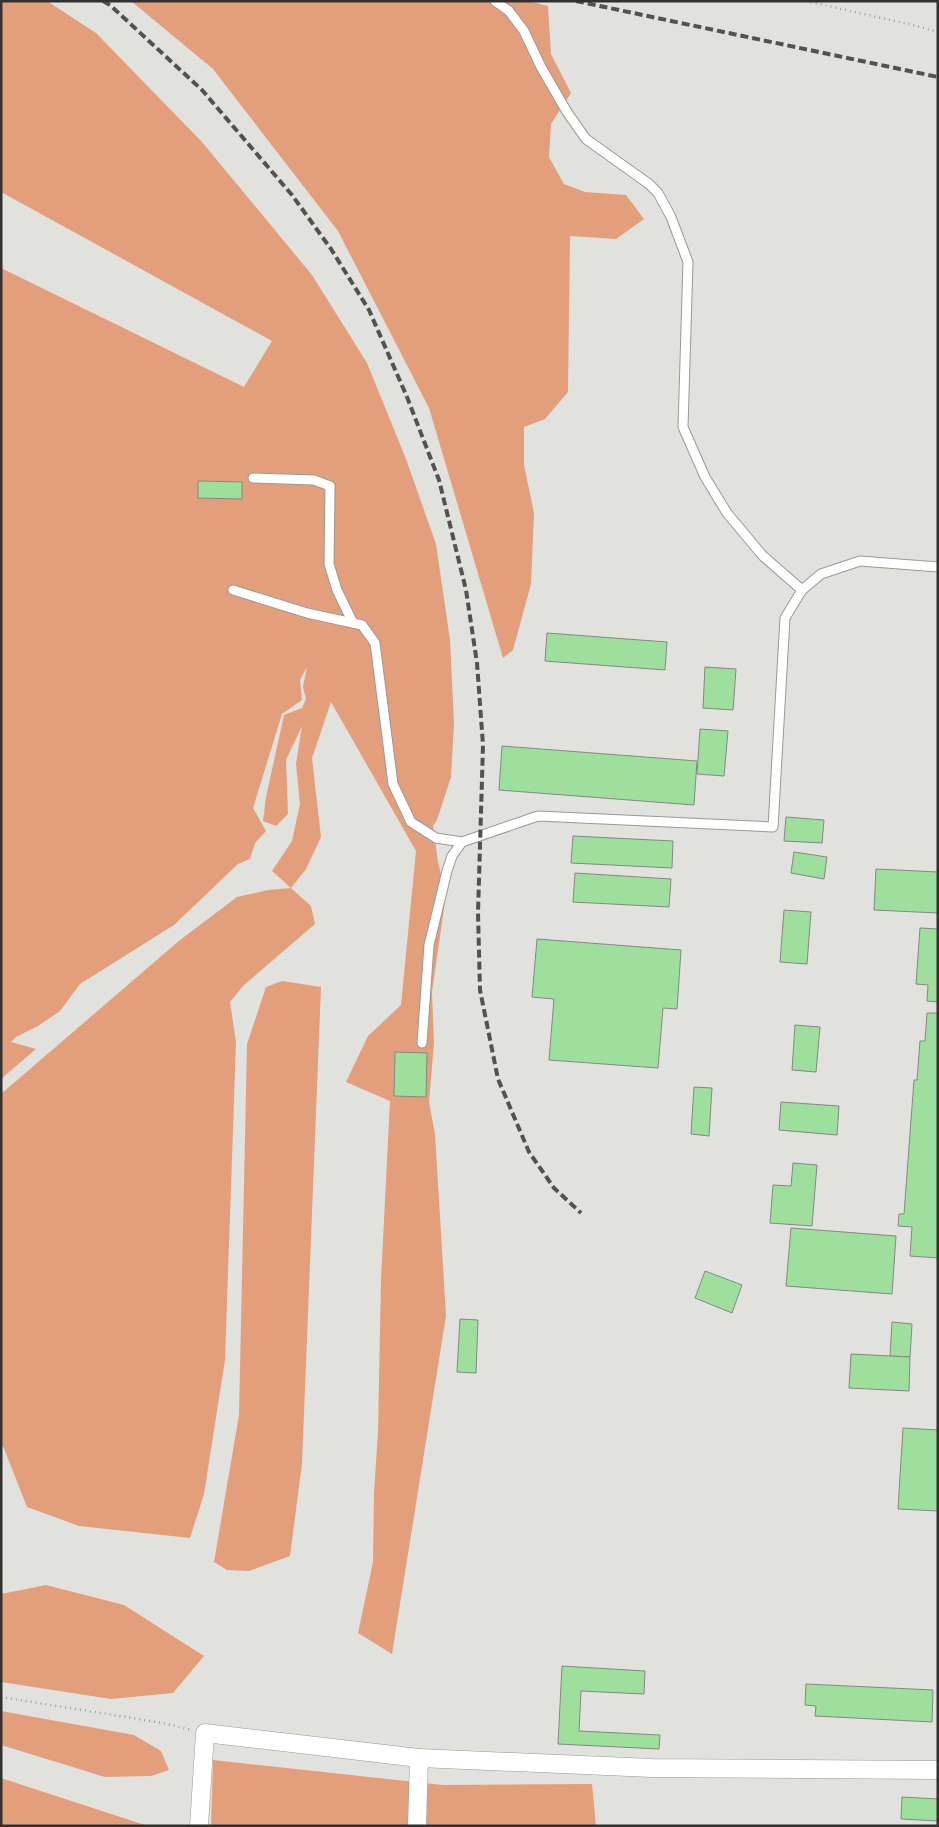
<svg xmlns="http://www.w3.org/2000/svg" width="939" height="1827" font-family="'Source Sans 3',sans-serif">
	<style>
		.green { fill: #e39f7c }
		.building { fill: #9fdf9e; stroke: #848884 }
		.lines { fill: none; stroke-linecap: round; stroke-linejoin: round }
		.service-casing { stroke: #999a95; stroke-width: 11 }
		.minor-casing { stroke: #999a95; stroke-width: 19 }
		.path { stroke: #9e9f9b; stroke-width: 2.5; stroke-dasharray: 1 4; stroke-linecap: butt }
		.service { stroke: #fff; stroke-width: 9 }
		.minor { stroke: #fff; stroke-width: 18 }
		.rail { stroke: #525250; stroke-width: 4; stroke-dasharray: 8 4; stroke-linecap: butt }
	</style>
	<rect width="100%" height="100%" fill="#e1e2dd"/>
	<!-- green -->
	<g class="green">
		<path d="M1,1H47L96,33L202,142L312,275L367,363L406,459L436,544L450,640L454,723L451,777L437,820L433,826L438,862L446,895L432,992L434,1043L429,1102L435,1134L446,1316L392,1654L358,1633L373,1562L374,1493L378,1432L381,1280L390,1101L346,1082L368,1036L401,1005L416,851L331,702L312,758L321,837L306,869L291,888L311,906L315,924L243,986L230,1002L236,1042L225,1360L204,1494L190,1538L79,1526L27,1507L3,1446H1V1094L180,940L237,897L268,890L291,888L272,871L292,841L300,804L296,764L302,726L286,760L288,814L276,826L263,821L266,797L284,715L302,708L306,699L303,687L307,667L300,680L302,700L282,714L253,808L266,831L255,843L250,859L238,864L174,925L80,984L60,1011L38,1026L16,1037L11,1042L36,1049L1,1079V268L244,387L272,341L1,192Z"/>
		<path d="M131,1H528L548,6L551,54L571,93L551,124L549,157L564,184L585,192L626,195L644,219L616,239L570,236L568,392L545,419L524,427V465L534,513L531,584L513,650L503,658L429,408L338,231L213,69Z"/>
		<path d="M282,981L321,987L302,1464L290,1556L249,1571L227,1570L214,1562L239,1415L247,1044L266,987Z"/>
		<path d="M46,1585L124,1605L204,1656L173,1693L111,1699L1,1682V1594Z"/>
		<path d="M1,1711L134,1735L161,1751L169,1770L151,1776L105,1777L1,1745Z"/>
		<path d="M213,1760L443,1785L592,1784L596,1826H211Z"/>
		<path d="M1,1778L148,1826H1Z"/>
	</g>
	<!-- building -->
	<g class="building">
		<path d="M198,481L242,482V499L198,498Z"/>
		<path d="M547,633L667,642L665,670L545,661Z"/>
		<path d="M705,667L736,669L733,710L703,708Z"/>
		<path d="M700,729L728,731L724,776L697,774Z"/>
		<path d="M502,746L697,761L694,805L499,790Z"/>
		<path d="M786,817L824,820L822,843L784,841Z"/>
		<path d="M573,836L673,841L672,868L571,863Z"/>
		<path d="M794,852L827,857L824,879L791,873Z"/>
		<path d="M876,869L938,872V913L874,910Z"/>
		<path d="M575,873L671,879L669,907L573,902Z"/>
		<path d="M784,910L811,912L807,964L780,962Z"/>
		<path d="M920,928L938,929V1002L927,1001L928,985L916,984Z"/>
		<path d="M537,939L681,950L677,1009L663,1008L658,1068L549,1060L554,999L532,997Z"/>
		<path d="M927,1013H938V1258L910,1256L912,1227L898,1226L899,1214H904L914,1080H917L920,1041H925Z"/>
		<path d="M795,1025L820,1027L816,1072L792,1070Z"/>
		<path d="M395,1052L427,1053L426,1097L394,1096Z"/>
		<path d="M694,1087L712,1088L709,1136L691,1134Z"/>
		<path d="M781,1102L839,1106L837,1135L779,1130Z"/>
		<path d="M793,1163L817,1165L812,1226L770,1223L773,1185L791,1186Z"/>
		<path d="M791,1228L896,1236L892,1294L786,1286Z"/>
		<path d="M705,1271L742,1285L732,1313L695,1298Z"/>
		<path d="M460,1319L478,1320L476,1373L457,1372Z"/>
		<path d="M892,1322L912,1324L910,1357L890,1356Z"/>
		<path d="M851,1354L910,1357L909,1391L849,1388Z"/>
		<path d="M903,1428L938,1430V1511L898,1509Z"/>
		<path d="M562,1666L645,1671L644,1694L581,1691L579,1731L660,1735L659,1749L558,1744Z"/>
		<path d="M806,1684L933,1690L932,1722L815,1716L816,1706L805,1705Z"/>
		<path d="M902,1797L938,1799V1821L901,1819Z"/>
	</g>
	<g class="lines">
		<!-- service casing -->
		<g class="service-casing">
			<g id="service">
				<path d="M495,1L509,11L524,31L541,67L567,112L586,139L649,184L658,193L671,217L688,262L683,427L705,477L727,513L763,556L802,590"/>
				<path d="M253,478L314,480L330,486L329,564L337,590L353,623"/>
				<path d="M233,590L307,613L362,625L375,643L393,784L411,822L436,838L462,842"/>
				<path d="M422,1043L429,945L447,871L452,856L462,842L538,816L773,827L785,618L802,590L821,574L860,561L938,567"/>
			</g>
		</g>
		<!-- minor casing -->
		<g class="minor-casing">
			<g id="minor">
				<path d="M199,1826L205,1733L419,1758L652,1768L938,1770"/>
				<path d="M417,1826L419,1758"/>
			</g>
		</g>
		<!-- path -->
		<g class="path">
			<path d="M806,1L917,26L938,32"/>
			<path d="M1,1697L163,1723L191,1730"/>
		</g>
		<!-- service -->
		<use href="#service" class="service"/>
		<!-- minor -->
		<use href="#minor" class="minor"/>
		<!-- rail -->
		<g class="rail">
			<path d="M103,1L110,5L202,90L292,195L331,249L369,310L407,397L439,480L466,590L477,663L483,745L478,913L480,990L498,1079L529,1152L554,1188L581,1213"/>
			<path d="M576,1L938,77"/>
		</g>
	</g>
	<!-- border -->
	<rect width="939" height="1827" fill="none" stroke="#31312f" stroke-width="5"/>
</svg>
